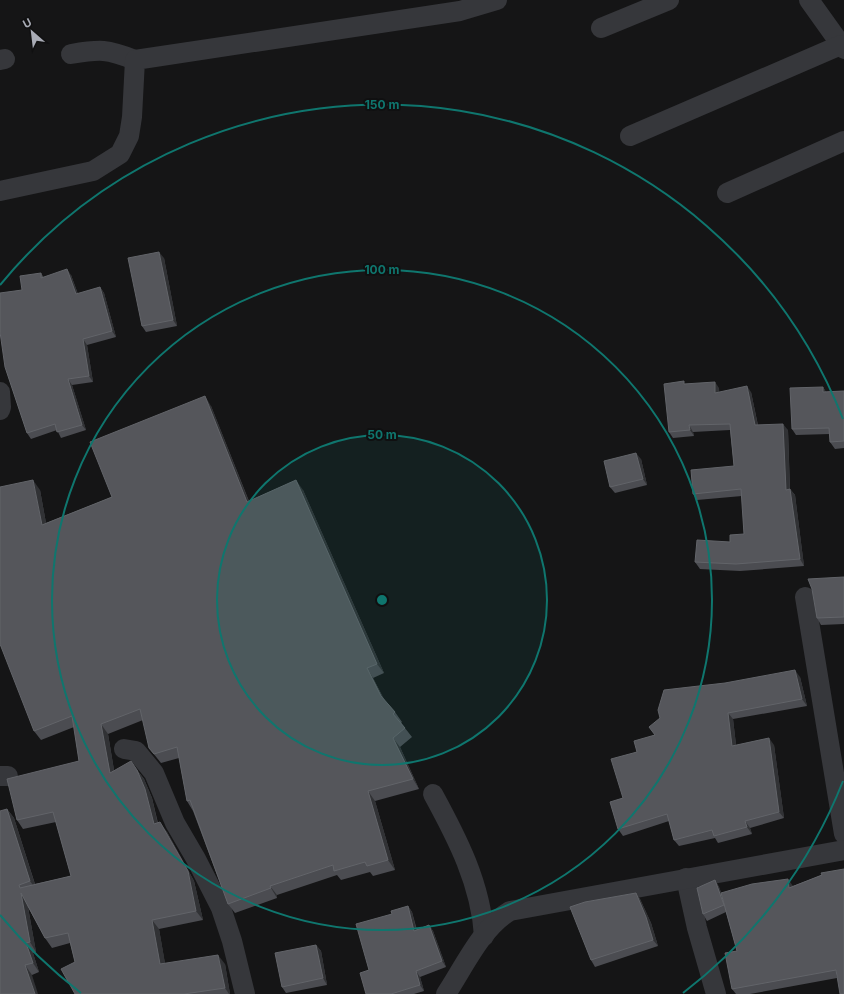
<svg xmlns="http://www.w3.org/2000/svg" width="844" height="994" font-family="Inter,sans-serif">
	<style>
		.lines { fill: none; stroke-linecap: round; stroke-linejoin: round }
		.street { stroke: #36373b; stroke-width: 20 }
		.wall { fill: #4b4c51 }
		.shaded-wall { fill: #313235 }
		.building { fill: #55565b; stroke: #626469 }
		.ring { fill: none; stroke: #0f766e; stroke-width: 2 }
		.centre { fill: #0f766e; stroke: #101011; stroke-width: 2 }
		.ring-label { font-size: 12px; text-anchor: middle; font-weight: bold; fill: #0f766e; stroke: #101011; stroke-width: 4; stroke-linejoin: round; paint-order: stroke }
	</style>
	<rect width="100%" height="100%" fill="#151516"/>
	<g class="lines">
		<!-- street -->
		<g class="street">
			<path d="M809,0L844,49"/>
			<path d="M601,28L669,0"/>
			<path d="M71,54C101,49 107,49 135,60"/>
			<path d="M0,60L5,59"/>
			<path d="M630,136L841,45"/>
			<path d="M0,191L93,171L120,154L129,136L132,117L135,60L460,11L497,0"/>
			<path d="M727,193L844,141"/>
			<path d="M0,392L1,407L0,410"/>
			<path d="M805,597L844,834"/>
			<path d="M124,749L136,751L154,773L175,823L196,859L221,908L232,941L245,994"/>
			<path d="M0,776H8"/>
			<path d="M433,794C457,838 481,884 484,936"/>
			<path d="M686,878L697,928L716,994"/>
			<path d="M446,994C464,967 482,927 510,911L844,850"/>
		</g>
	</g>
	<!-- wall -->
	<g class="wall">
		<path d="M164,258L177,326L146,332L142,326Z"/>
		<path d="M41,273L44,278L71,275L78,294L100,287L104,293L116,337L87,345L93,382L72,385L86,430L61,438L57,430L31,439L27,433L22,290Z"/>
		<path d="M685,384L719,388V392H751L758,425L788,430L790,489L795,495L804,566L740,571L700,569L695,562L744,534L742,496L697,500L693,494L734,466L730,430L693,432L694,436L673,438L669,432Z"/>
		<path d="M823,387L826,392L844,391V448L835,449L830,442V434L796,435L792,429Z"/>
		<path d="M211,406L249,501L303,490L384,673L373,678L385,701L395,712L402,722L401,723L412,737L400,747L419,789L375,801L395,870L373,876L370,872L341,880L337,875L277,895V898L235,913L228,904L193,811L187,801L179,758L161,763L149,748L143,720L108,734L114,770H137L144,779L152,798L158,823L167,832L194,881L203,920L159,929L165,964H225L230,994H75V962L70,943L52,948L45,938L28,907L36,952L33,953L39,972L32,975L0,994L7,809L14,818L35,884L71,876L56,822L23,829L17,820L79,761L74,727L41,740L34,731L40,490L46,523L112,497Z"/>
		<path d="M641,459L647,485L615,493L610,487Z"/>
		<path d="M844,577V624L821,625L817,618Z"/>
		<path d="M800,677L807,706L733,719L736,745H774L784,818L750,828L752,834L718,843L715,838L679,846L674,840L669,821L623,836L618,829L623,798L637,752L655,735Z"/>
		<path d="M822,875L837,978L750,994H736L732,989L737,951L726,912L707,921L703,914L715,880L719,887L721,893L793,886Z"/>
		<path d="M636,893L640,899L651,923L658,946L595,967L591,960Z"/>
		<path d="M408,906L412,912L417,930L429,925L433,931L446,967L420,977L424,991L414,994H366L369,970L392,914Z"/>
		<path d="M316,945L321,951L327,985L286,993L282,987Z"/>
	</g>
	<!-- shaded-wall -->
	<g class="shaded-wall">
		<path d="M159,252L164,258L177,326L173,320Z"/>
		<path d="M67,269L71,275L80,300L76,294Z"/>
		<path d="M100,287L104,293L116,337L112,331Z"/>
		<path d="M83,339L87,345L93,382L89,376Z"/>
		<path d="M68,379L72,385L86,430L82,425Z"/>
		<path d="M715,382L719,388L720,399L715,393Z"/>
		<path d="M747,386L751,392L759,431L755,425Z"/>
		<path d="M823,387L827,394L823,392Z"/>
		<path d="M205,396L211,406L253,512L247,502Z"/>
		<path d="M783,424L788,430L790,496L786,490Z"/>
		<path d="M689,425L693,432L694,436L690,430Z"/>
		<path d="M636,453L641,459L647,485L643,479Z"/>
		<path d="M33,480L40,490L48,534L42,525Z"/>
		<path d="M296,480L303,490L384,673L377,664Z"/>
		<path d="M790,489L795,495L804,566L800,559Z"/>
		<path d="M367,668L373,678L387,705L381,696Z"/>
		<path d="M795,670L800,677L807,706L802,699Z"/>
		<path d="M728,713L733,719L737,753L732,746Z"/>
		<path d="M101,724L108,734L116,782L110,773Z"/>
		<path d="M393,738L400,747L419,789L413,779Z"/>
		<path d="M769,738L774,745L784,818L779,812Z"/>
		<path d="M137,770L144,779L152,798L160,834L154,824Z"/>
		<path d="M368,791L375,801L395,870L388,860Z"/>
		<path d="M7,809L14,818L37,891L30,881Z"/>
		<path d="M745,821L750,828L752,834L747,827Z"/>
		<path d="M160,822L167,832L194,881L203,920L196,911Z"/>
		<path d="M788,879L793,886L789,888Z"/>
		<path d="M715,880L719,887L729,911L724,905Z"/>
		<path d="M270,886L277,895V898L271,888Z"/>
		<path d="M21,893L27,902L36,952L30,942Z"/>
		<path d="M636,893L640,899L651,923L658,946L653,940Z"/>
		<path d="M408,906L412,912L418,937L414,931Z"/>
		<path d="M152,920L159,929L167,974L160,964Z"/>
		<path d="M429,925L433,931L446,967L442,961Z"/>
		<path d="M26,943L33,953L39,972L33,963Z"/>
		<path d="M316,945L321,951L327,985L323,978Z"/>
		<path d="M218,955L225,964L230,994H229L225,988Z"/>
		<path d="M25,965L32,975L38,994H35Z"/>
		<path d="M416,971L420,977L424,991L420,985Z"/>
	</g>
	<!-- building -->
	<g class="building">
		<path d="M159,252L173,320L142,326L128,258Z"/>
		<path d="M67,269L76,294L100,287L112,331L83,339L89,376L68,379L82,425L57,432L55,424L27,433L5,367L0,332V293L22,290L20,276L41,273V278Z"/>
		<path d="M684,381V384L715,382V393L747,386L755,425L783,424L786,490L790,489L800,559L736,564L695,562L697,540L730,542V535L744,534L741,489L693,494L691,470L734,466L730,424L689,425L690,430L669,432L664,384Z"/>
		<path d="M823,387V392L844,391V441L830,442L829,428L792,429L790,388Z"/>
		<path d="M205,396L247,502L296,480L377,664L367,668L381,696L395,712L393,714L405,728L393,738L413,779L368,791L388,860L367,866L365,862L334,871L333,865L270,886L271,888L228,904L190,800L187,801L177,747L154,754L149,748L140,709L101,724L110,773L131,761L137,770L145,789L154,824L160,822L188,871L196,911L152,920L160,964L218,955L225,988L184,994H75L61,969L75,962L68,933L45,938L21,893L30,942L26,943L33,963L25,965L35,994H0V811L7,809L30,881L19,885L20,888L71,876L53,812L17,820L7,779L79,761L72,716L34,731L0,644V487L33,480L42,525L112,497L90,442Z"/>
		<path d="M636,453L643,479L610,487L604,461Z"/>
		<path d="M844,577V617L817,618L812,589L808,579Z"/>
		<path d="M795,670L802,699L728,713L732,746L769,738L779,812L745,821L747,827L714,836L712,830L674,840L667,814L618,829L610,802L623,798L611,759L637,752L634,741L655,735L649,727L660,718L658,710L664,690L725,683Z"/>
		<path d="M844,869V994H840L836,970L732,989L725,953L737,951L721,893L752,884L788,879L789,888L822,875L821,873Z"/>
		<path d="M715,880L724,905L703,914L697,888Z"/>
		<path d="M636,893L646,917L653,940L591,960L570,907L585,902Z"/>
		<path d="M408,906L414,931L429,925L442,961L416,971L420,985L391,994H366L360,973L369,970L356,924L392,914L391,911Z"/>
		<path d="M316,945L323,978L282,987L275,953Z"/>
	</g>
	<!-- distance rings -->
	<circle cx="382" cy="600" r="165" fill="#0f766e" fill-opacity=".12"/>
	<g class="ring">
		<circle cx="382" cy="600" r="165"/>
		<circle cx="382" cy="600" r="330"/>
		<path d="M843 781A495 495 0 0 1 683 993M81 993A495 495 0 0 1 0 915M0 285A495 495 0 0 1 843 419"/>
	</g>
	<circle cx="382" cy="600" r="6" class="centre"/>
	<g class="ring-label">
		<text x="382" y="109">150 m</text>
		<text x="382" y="274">100 m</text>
		<text x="382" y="439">50 m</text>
	</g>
	<!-- north arrow -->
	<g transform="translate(32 32) rotate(332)" stroke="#101011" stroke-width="3" paint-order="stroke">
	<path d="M0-3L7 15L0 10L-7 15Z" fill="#a8abb5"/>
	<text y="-6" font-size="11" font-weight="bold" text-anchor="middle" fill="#a8abb5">U</text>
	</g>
</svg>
